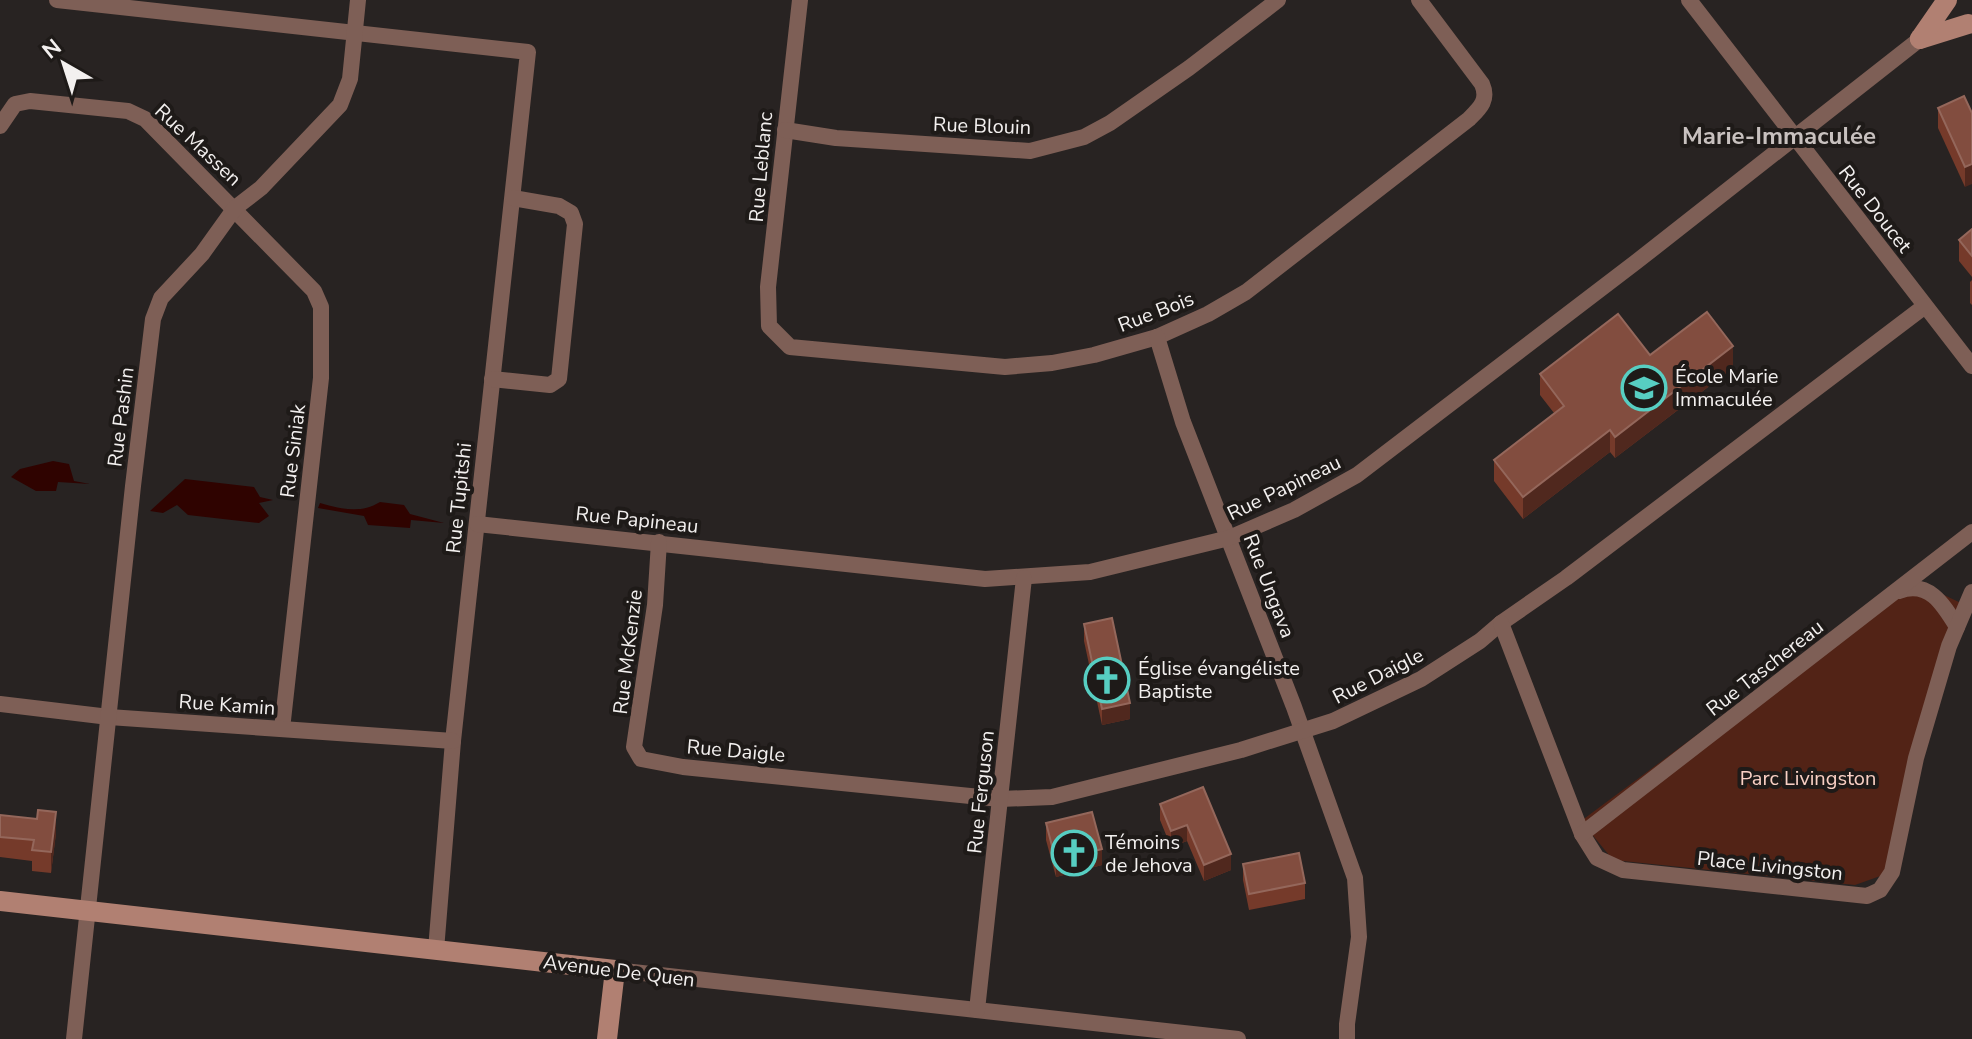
<svg xmlns="http://www.w3.org/2000/svg" width="1972" height="1039" font-family="'Nunito Sans',sans-serif">
	<style>
		.green { fill: #522316 }
		.water { fill: #2f0300 }
		.lines { fill: none; stroke-linecap: round; stroke-linejoin: round }
		.street { stroke: #7e5f56; stroke-width: 16 }
		.secondary { stroke: #b18072; stroke-width: 20 }
		.wall { fill: #753a2a }
		.shaded-wall { fill: #50281e }
		.building { fill: #824d3f; stroke: #94675b; stroke-width: 2 }
		.labels { text-anchor: middle; dominant-baseline: central; stroke-width: 8; stroke-linejoin: round; paint-order: stroke }
		.street-label { font-size: 20px; fill: #f3f0ef; stroke: #1e1a18 }
		.poi-label { font-size: 20px; fill: #f3f0ef; stroke: #1e1a18; text-anchor: start }
		.park-label { font-size: 20px; fill: #f9d0c4; stroke: #1e1a18 }
		.quarter-label { font-size: 24px; font-weight: bold; fill: #c8c1bf; stroke: #1e1a18 }
	</style>
	<rect width="100%" height="100%" fill="#282322"/>
	<!-- green -->
	<path class="green" d="M1908,578L1961,603L1886,874L1855,885L1613,860L1581,821Z"/>
	<!-- water -->
	<g class="water">
		<path d="M53,461L69,464L74,481L90,484L58,482L56,491H36L11,477L20,469Z"/>
		<path d="M185,479L254,487L260,497L273,500L259,503L269,516L259,523L188,515L177,505L163,513L150,511Z"/>
		<path d="M380,502L404,505L410,514L444,523L411,520L410,528L368,525L364,516L318,508L320,503C342,509 360,514 380,502Z"/>
	</g>
	<g class="lines">
		<!-- street -->
		<g class="street">
			<path d="M57,0L528,52L453,741L436,950"/>
			<path d="M800,0L768,287L769,326L790,347L1005,367L1052,363L1094,355L1157,337L1208,314L1246,292L1469,119C1480,108 1489,100 1482,84L1419,0"/>
			<path d="M1689,0L1972,366"/>
			<path d="M0,126L15,104L30,101L128,111L145,119L314,291L321,307V378L282,729"/>
			<path d="M785,130L836,138L1030,151L1084,137L1110,123L1189,68L1278,0"/>
			<path d="M1157,337L1183,422L1294,707L1355,878L1359,937L1347,1024V1039"/>
			<path d="M492,379L550,385L559,379L575,224L571,213L559,206L513,198"/>
			<path d="M477,524L985,579L1090,572L1229,538L1294,510L1357,475L1636,262L1920,39"/>
			<path d="M659,542L655,605L634,747L641,759L683,767L1000,799L1052,797L1241,750L1333,721L1421,679L1480,641L1501,623L1566,578L1925,306"/>
			<path d="M1899,591C1929,580 1943,604 1957,627"/>
			<path d="M1501,623L1582,834L1597,858L1623,870L1867,896L1880,890L1892,872L1916,758L1949,646L1972,592"/>
			<path d="M0,704L109,717L453,741"/>
			<path d="M1582,834L1972,532"/>
			<path d="M615,970L1238,1039"/>
			<path d="M977,1010L1024,578"/>
			<path d="M74,1039L133,486L153,319L161,298L202,254L235,208L261,188L340,105L350,79L358,0"/>
		</g>
		<!-- secondary -->
		<g class="secondary">
			<path d="M1920,39L1968,24"/>
			<path d="M1920,39L1947,0"/>
			<path d="M0,901L615,970L607,1039"/>
		</g>
	</g>
	<!-- wall -->
	<g class="wall">
		<path d="M1938,108L1972,113L1965,187L1938,128Z"/>
		<path d="M1972,229V277L1959,261V240Z"/>
		<path d="M1972,280V305L1970,303V282Z"/>
		<path d="M1733,368L1615,458L1610,452L1523,519L1494,481V460L1554,413L1540,395V374Z"/>
		<path d="M1084,624L1130,719L1102,725L1084,641Z"/>
		<path d="M1203,787L1231,870L1204,881L1187,841L1171,847L1160,820V804Z"/>
		<path d="M0,815L56,833L51,873L32,871V861L0,857Z"/>
		<path d="M1046,823L1102,865L1056,877L1046,840Z"/>
		<path d="M1243,864L1305,883V899L1249,910L1243,880Z"/>
	</g>
	<!-- shaded-wall -->
	<g class="shaded-wall">
		<path d="M1972,164V184L1965,187V167Z"/>
		<path d="M1733,346V368L1615,458V437Z"/>
		<path d="M1610,430V452L1523,519V497Z"/>
		<path d="M1130,703V719L1102,725V709Z"/>
		<path d="M56,812V833L51,873V852Z"/>
		<path d="M1187,825V841L1171,847V831Z"/>
		<path d="M1102,849V865L1056,877V861Z"/>
		<path d="M1231,854V870L1204,881V865Z"/>
	</g>
	<!-- building -->
	<g class="building">
		<path d="M1964,96L1972,113V164L1965,167L1938,108Z"/>
		<path d="M1972,229V256L1959,240Z"/>
		<path d="M1707,312L1733,346L1615,437L1610,430L1523,497L1494,460L1564,406L1540,374L1618,314L1650,355Z"/>
		<path d="M1112,618L1130,703L1102,709L1084,624Z"/>
		<path d="M1203,787L1231,854L1204,865L1187,825L1171,831L1160,804Z"/>
		<path d="M38,810L56,812L51,852L32,850L34,840L0,837V815L37,819Z"/>
		<path d="M1092,812L1102,849L1056,861L1046,823Z"/>
		<path d="M1299,853L1305,883L1249,894L1243,864Z"/>
	</g>
	<!-- icons -->
	<defs>
		<g id="school-ring" transform="scale(2.3)"><circle r="9.5" fill="#1e1a18" stroke="#57cec2" stroke-width="1.5"/><path d="M0-5L7-2L0 1L-7-2ZM-4 1L0 2.5L4 1V4Q0 6-4 4Z" fill="#57cec2"/></g>
		<g id="church-ring" transform="scale(2.3)"><circle r="9.5" fill="#1e1a18" stroke="#57cec2" stroke-width="1.5"/><path d="M-1.2-6h2.4v3.5h3.3v2.4h-3.3V6h-2.4V-.1h-3.3v-2.4h3.3Z" fill="#57cec2"/></g>
	</defs>
	<g fill-rule="evenodd">
		<use href="#school-ring" x="1644" y="388"/>
		<use href="#church-ring" x="1107" y="680"/>
		<use href="#church-ring" x="1074" y="853"/>
	</g>
	<g class="labels">
		<!-- street labels -->
		<g class="street-label">
			<text transform="translate(982 126) rotate(2)">Rue Blouin</text>
			<text transform="translate(198 145) rotate(43)">Rue Massen</text>
			<text transform="translate(761 167) rotate(-85)">Rue Leblanc</text>
			<text transform="translate(1875 209) rotate(52)">Rue Doucet</text>
			<text transform="translate(1156 312) rotate(-21)">Rue Bois</text>
			<text transform="translate(121 417) rotate(-83)">Rue Pashin</text>
			<text transform="translate(293 451) rotate(-83)">Rue Siniak</text>
			<text transform="translate(1284 488) rotate(-26)">Rue Papineau</text>
			<text transform="translate(459 498) rotate(-84)">Rue Tupitshi</text>
			<text transform="translate(637 520) rotate(6)">Rue Papineau</text>
			<text transform="translate(1269 586) rotate(69)">Rue Ungava</text>
			<text transform="translate(628 652) rotate(-83)">Rue McKenzie</text>
			<text transform="translate(1765 668) rotate(-38)">Rue Taschereau</text>
			<text transform="translate(1378 676) rotate(-27)">Rue Daigle</text>
			<text transform="translate(227 705) rotate(4)">Rue Kamin</text>
			<text transform="translate(736 751) rotate(5)">Rue Daigle</text>
			<text transform="translate(981 792) rotate(-84)">Rue Ferguson</text>
			<text transform="translate(1770 866) rotate(6)">Place Livingston</text>
			<text transform="translate(619 971) rotate(7)">Avenue De Quen</text>
		</g>
		<!-- poi labels -->
		<g class="poi-label">
			<text x="1675" y="376">École Marie<tspan x="1675" dy="23">Immaculée</tspan></text>
			<text x="1138" y="668">Église évangéliste<tspan x="1138" dy="23">Baptiste</tspan></text>
			<text x="1105" y="842">Témoins<tspan x="1105" dy="23">de Jehova</tspan></text>
		</g>
		<!-- park labels -->
		<g class="park-label">
			<text x="1808" y="778">Parc Livingston</text>
		</g>
		<!-- quarter labels -->
		<g class="quarter-label">
			<text x="1779" y="136">Marie-Immaculée</text>
		</g>
	</g>
	<!-- north arrow -->
	<g transform="translate(64 64) rotate(321)" stroke="#1e1a18" stroke-width="6" paint-order="stroke">
	<path d="M0-6L14 30L0 20L-14 30Z" fill="#f3f0ef"/>
	<text y="-12" font-size="22" font-weight="bold" text-anchor="middle" fill="#f3f0ef">N</text>
	</g>
</svg>
